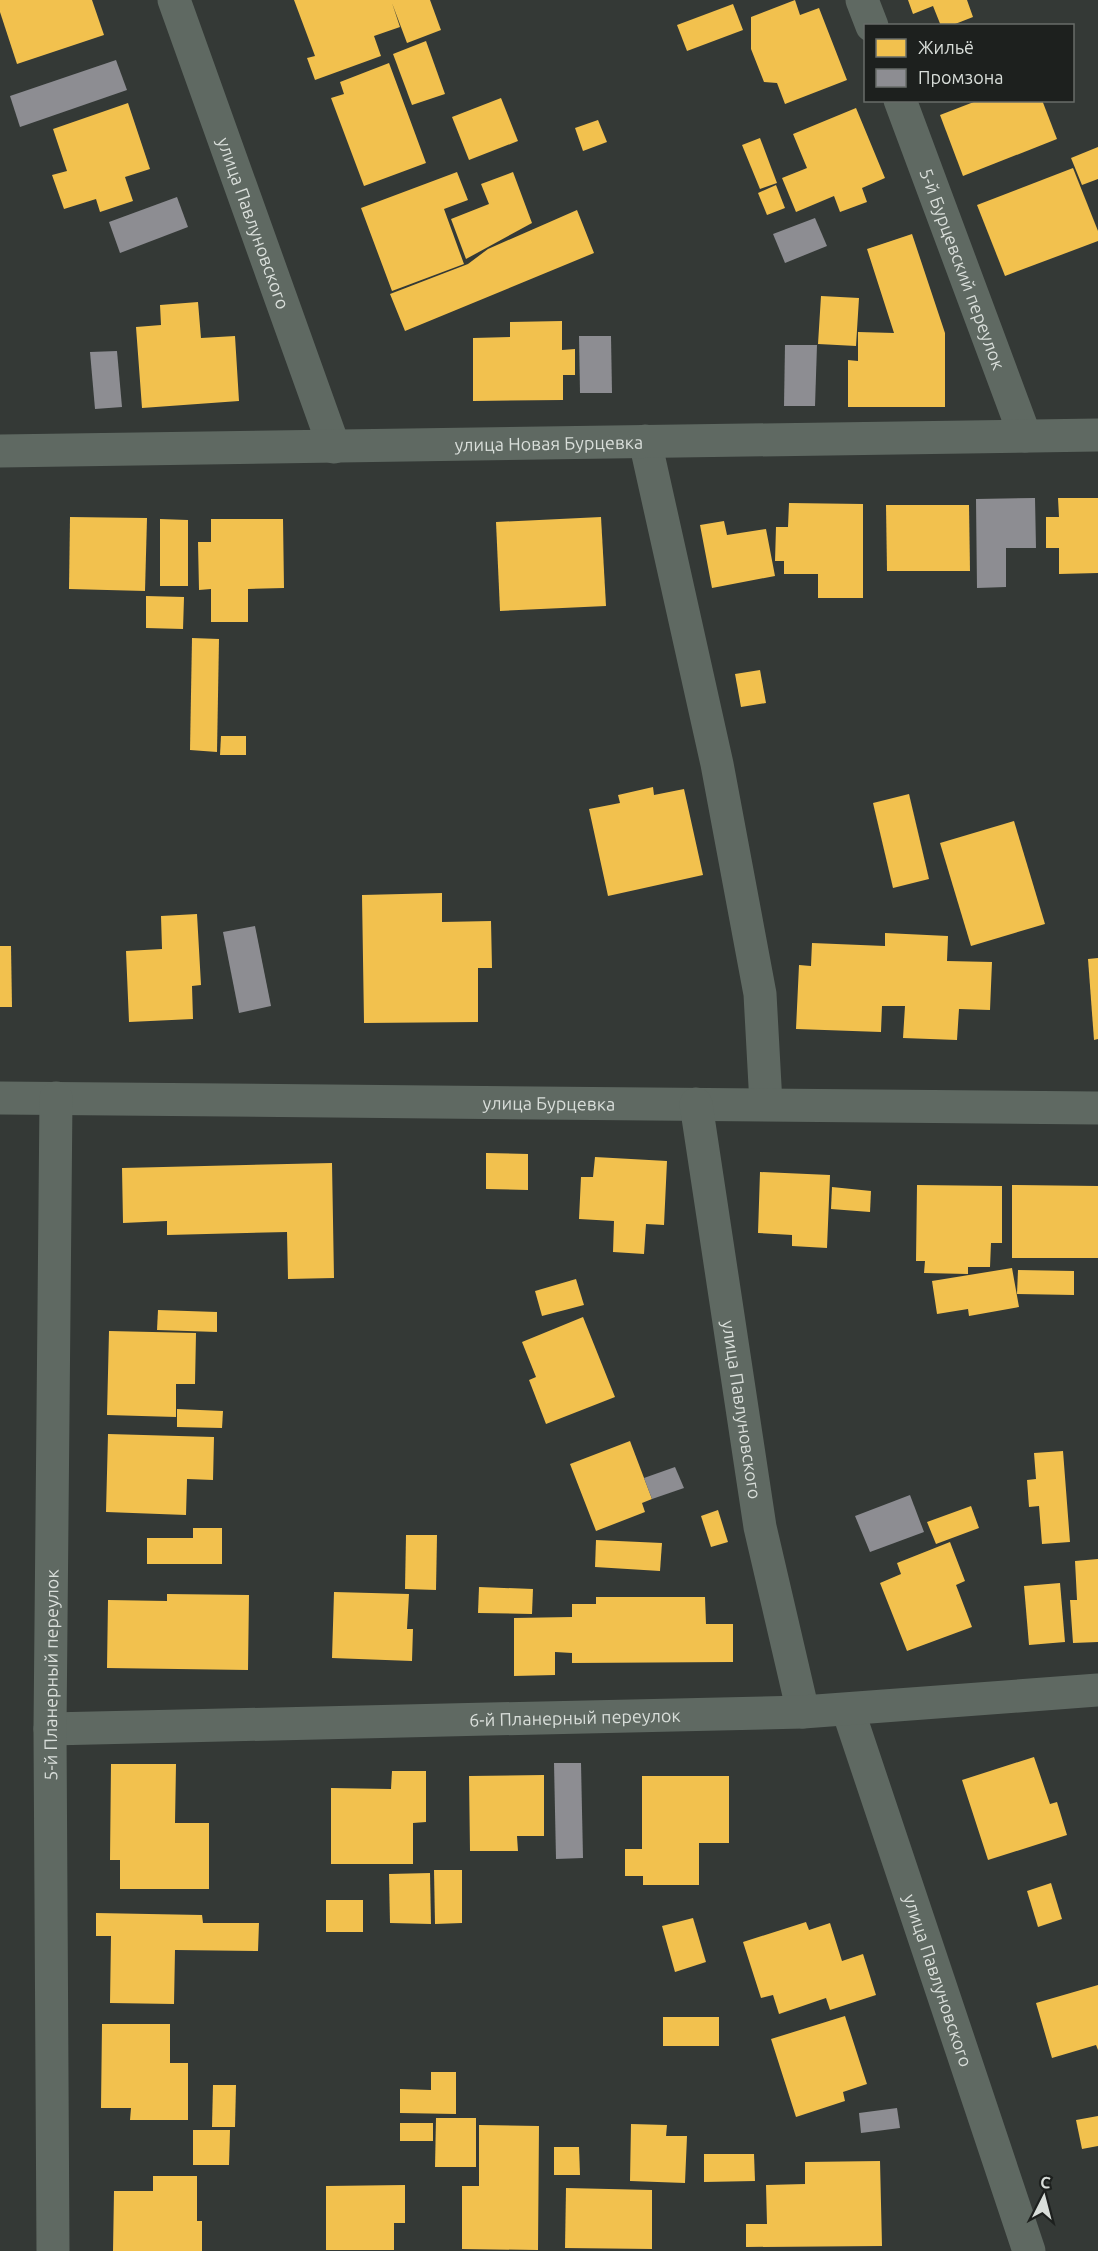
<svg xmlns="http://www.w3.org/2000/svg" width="1098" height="2251" font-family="Ubuntu,sans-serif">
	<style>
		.homes { fill: #f2c14e }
		.industry { fill: #8d8d92 }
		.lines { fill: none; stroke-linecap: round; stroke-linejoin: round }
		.minor { stroke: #5f6962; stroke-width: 33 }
		.labels { text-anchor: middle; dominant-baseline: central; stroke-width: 6; stroke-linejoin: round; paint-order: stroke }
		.street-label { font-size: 18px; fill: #d9deda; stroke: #1d201e }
	</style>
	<rect width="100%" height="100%" fill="#343936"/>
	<!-- homes -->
	<g class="homes">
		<path d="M0,0H92L104,35L17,64L0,12Z"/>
		<path d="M294,0H430L441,30L407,43L392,3L400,27L374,36L381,56L315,80L307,58L315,56Z"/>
		<path d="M795,0L800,15L819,8L847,80L785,104L777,83L764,82L751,49V17Z"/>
		<path d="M908,0H967L973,17L950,26H941L933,6L913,14Z"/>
		<path d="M733,4L743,30L687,51L677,25Z"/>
		<path d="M426,41L445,94L412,105L393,54Z"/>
		<path d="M389,63L426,163L364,186L331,98L344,94L340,82Z"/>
		<path d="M501,98L518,141L469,160L452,117Z"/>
		<path d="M979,100H1042L1057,139L963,176L940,115Z"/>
		<path d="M128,103L150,169L125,177L133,201L100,212L96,199L64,209L52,175L67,171L53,129Z"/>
		<path d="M856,108L885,178L862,188L867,202L840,212L834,196L796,212L782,178L807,168L793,134Z"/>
		<path d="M598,120L607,142L583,151L575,128Z"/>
		<path d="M760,138L777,183L760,189L742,145Z"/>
		<path d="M1098,147V179L1082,185L1071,158Z"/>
		<path d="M1073,168L1098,231V241L1005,276L977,205Z"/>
		<path d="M457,172L468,200L444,209L464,264L392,291L361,208Z"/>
		<path d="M513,172L532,223L466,259L451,219L489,204L481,184Z"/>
		<path d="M776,185L785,208L767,215L758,193Z"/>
		<path d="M577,210L594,253L405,331L390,294L468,264L488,249Z"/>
		<path d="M912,234L945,333V407H848V360L858,361V332L894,333L867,249Z"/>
		<path d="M821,296L859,298L856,346L818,344Z"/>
		<path d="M198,302L201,338L235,336L239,401L142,408L136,327L161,325L160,305Z"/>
		<path d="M562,321V350L575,349V375H563V400L473,401V338L510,337V322Z"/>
		<path d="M1058,498H1098V573L1059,574V548H1046V517H1059Z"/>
		<path d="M789,503L863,504V598H818V574H784V561H775L776,527H788Z"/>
		<path d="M886,505H969L970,571H887Z"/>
		<path d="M70,517L147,518L145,591L69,589Z"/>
		<path d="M601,517L606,606L500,611L496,522Z"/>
		<path d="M160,519L188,520V586H160Z"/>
		<path d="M211,519H283L284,588L248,589V622H211V589L199,590L198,542H211Z"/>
		<path d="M724,521L727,535L766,529L775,576L712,588L700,525Z"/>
		<path d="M146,596L184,597L183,629L146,628Z"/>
		<path d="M192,638L219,639L217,752L190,750Z"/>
		<path d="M760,670L766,703L741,707L735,674Z"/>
		<path d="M221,736H246V755H220Z"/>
		<path d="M653,787L654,795L684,789L703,875L608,896L589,809L620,803L618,795Z"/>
		<path d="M909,794L929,879L893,888L873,803Z"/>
		<path d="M1014,821L1045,924L971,946L940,843Z"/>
		<path d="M442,893V922L491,921L492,968H478V1022L364,1023L362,895Z"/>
		<path d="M197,914L201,985L192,986L193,1019L129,1022L126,951L162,949L161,916Z"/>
		<path d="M885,933L948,936L947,961L992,962L990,1010L959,1009L957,1040L903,1038L905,1006H882L881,1032L796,1029L799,965L811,966L812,943L885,946Z"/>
		<path d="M0,946H11L12,1007H0Z"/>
		<path d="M1098,958V1039L1094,1040L1088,959Z"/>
		<path d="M486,1153L528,1154V1190L486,1189Z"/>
		<path d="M595,1157L667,1161L664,1225L646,1224L644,1254L613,1252L614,1221L579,1219L581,1177H593Z"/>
		<path d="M332,1163L334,1278L288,1279L287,1232L167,1235V1221L123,1223L122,1168Z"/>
		<path d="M760,1172L830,1175L827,1248L792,1246V1235L758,1233Z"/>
		<path d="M917,1185L1002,1186V1243H991L990,1267H968V1274L924,1273L925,1261H916Z"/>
		<path d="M1012,1185L1098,1186V1258H1012Z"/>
		<path d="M832,1187L871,1191L870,1212L831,1209Z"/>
		<path d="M1012,1268L1019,1307L969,1316L968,1309L937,1314L932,1281Z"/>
		<path d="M1018,1270L1074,1271V1295L1017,1294Z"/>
		<path d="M576,1279L584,1305L542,1316L535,1291Z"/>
		<path d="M158,1310L217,1312V1332L157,1330Z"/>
		<path d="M583,1317L615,1397L546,1424L529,1380L536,1377L522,1342Z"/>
		<path d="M109,1331L196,1333L195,1384H176V1417L107,1415Z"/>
		<path d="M177,1409L223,1411L222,1428L177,1427Z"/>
		<path d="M108,1434L214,1437L213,1480L187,1479L186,1515L106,1512Z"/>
		<path d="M630,1441L652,1499L642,1503L645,1512L596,1531L570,1464Z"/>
		<path d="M1063,1451L1070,1542L1042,1544L1039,1506L1029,1507L1027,1480L1036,1479L1034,1453Z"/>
		<path d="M971,1506L979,1528L936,1544L927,1522Z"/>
		<path d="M718,1510L728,1542L711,1547L701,1516Z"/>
		<path d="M193,1528H222V1564H147V1538H193Z"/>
		<path d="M406,1535H437L436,1590L405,1589Z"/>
		<path d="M596,1540L662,1543L660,1571L595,1567Z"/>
		<path d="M950,1542L965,1581L956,1585L972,1627L907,1651L880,1583L901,1574L897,1563Z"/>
		<path d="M1098,1559V1642L1073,1643L1070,1600H1077L1075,1561Z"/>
		<path d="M1060,1583L1065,1642L1029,1645L1024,1586Z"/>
		<path d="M479,1587L533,1589L532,1614L478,1613Z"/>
		<path d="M334,1592L409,1594L407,1629H413L412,1661L332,1658Z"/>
		<path d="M167,1594L249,1595L248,1670L107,1668L108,1600L167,1601Z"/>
		<path d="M596,1597H705L706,1624H733V1662L572,1663V1653L555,1652V1675L514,1676V1618L572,1617V1604H596Z"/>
		<path d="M1034,1757L1050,1804L1057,1802L1067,1835L988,1860L962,1780Z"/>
		<path d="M111,1764H176L175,1823H209V1889H120V1860H110Z"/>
		<path d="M392,1771H426V1822L413,1823V1864H331V1788L391,1789Z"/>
		<path d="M544,1775V1836H517L518,1851H470L469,1776Z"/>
		<path d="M642,1776H729V1843H699V1885H643V1876H625V1849H642Z"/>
		<path d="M434,1870H462V1923L435,1924Z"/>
		<path d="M430,1873L431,1924L390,1923L389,1874Z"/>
		<path d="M1051,1883L1062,1919L1038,1927L1027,1891Z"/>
		<rect x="326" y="1900" width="37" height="32"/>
		<path d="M96,1913L202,1915L203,1923H259L258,1951L175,1950L174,2004L110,2003L111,1936H96Z"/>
		<path d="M693,1918L706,1962L675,1972L662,1926Z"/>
		<path d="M806,1922L809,1930L830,1923L842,1961L863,1954L876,1995L830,2010L826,1998L779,2014L773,1995L761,1998L743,1942Z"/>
		<path d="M1098,1985V2050L1096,2045L1052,2058L1036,2003Z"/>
		<path d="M845,2016L867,2084L843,2092L845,2101L796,2117L771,2039Z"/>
		<rect x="663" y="2017" width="56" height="29"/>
		<path d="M102,2024H170V2063H188V2120H130L131,2108H101Z"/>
		<path d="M431,2072H456V2114L400,2113V2089L431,2090Z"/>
		<path d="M213,2085H236L235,2127H212Z"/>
		<path d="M1098,2116V2146L1082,2149L1076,2120Z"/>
		<path d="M436,2118H476V2167H435Z"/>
		<rect x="400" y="2123" width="33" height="18"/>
		<path d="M631,2124L667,2125L666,2136H687L685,2183L630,2181Z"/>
		<path d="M479,2125L539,2126L538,2250L462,2249V2186H479Z"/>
		<path d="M193,2130H230L229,2165H193Z"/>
		<path d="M554,2147H579L580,2175H554Z"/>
		<path d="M704,2154H754L755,2181L704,2182Z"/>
		<path d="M880,2161L882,2246L746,2247V2224H767L766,2185L805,2184V2162Z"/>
		<path d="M153,2176H197V2221H202V2251H113L114,2191H153Z"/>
		<path d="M405,2185V2223H394V2250H326V2186Z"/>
		<path d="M566,2188L652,2190V2249L565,2248Z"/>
	</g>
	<!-- industry -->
	<g class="industry">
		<path d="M116,60L127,90L20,127L10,96Z"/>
		<path d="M177,197L188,227L120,253L109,222Z"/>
		<path d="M815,218L827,246L785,263L773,234Z"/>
		<path d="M579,336H611L612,393H580Z"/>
		<path d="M785,345H817L815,406H784Z"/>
		<path d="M117,351L122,407L95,409L90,352Z"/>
		<path d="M1035,498L1036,548H1006V587L977,588L976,499Z"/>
		<path d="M255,926L271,1006L239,1013L223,932Z"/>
		<path d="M675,1467L684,1488L652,1499L644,1478Z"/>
		<path d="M910,1495L924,1532L870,1552L855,1516Z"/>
		<path d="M554,1763H581L583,1858L556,1859Z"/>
		<path d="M897,2108L900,2128L861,2133L859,2113Z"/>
	</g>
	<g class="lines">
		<!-- minor -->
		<g class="minor">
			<path id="s1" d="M174,0L334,447"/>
			<path d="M862,0L872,26"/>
			<path id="s2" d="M900,100L1025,436"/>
			<path d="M645,441L717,764L760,994L766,1104"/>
			<path id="s3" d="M0,451L1098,435"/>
			<path id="s4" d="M0,1098L1098,1108"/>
			<path id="s5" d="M696,1104L760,1527L803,1712"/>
			<path id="s6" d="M848,1710L1029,2251"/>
			<path id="s7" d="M50,1729L803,1712L1098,1690"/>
			<path id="s8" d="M53,2251L50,1729L56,1098"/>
		</g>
	</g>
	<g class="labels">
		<!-- street labels -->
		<g class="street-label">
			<text stroke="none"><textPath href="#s1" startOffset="237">улица Павлуновского</textPath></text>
			<text stroke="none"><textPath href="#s2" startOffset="180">5-й Бурцевский переулок</textPath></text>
			<text stroke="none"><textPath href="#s3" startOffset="549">улица Новая Бурцевка</textPath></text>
			<text stroke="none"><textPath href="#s4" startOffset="549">улица Бурцевка</textPath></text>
			<text stroke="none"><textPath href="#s5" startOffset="309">улица Павлуновского</textPath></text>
			<text stroke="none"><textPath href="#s8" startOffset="576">5-й Планерный переулок</textPath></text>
			<text stroke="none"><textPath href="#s7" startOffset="525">6-й Планерный переулок</textPath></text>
			<text stroke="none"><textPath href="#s6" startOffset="285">улица Павлуновского</textPath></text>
		</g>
	</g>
	<!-- legend -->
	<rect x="864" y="24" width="210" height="78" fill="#1d201e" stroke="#686c69" stroke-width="1.5"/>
	<rect x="876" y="39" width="30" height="18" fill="#f2c14e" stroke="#686c69" stroke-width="1.5"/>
	<text x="918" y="54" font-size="18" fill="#d9deda">Жильё</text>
	<rect x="876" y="69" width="30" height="18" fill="#8d8d92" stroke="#686c69" stroke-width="1.5"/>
	<text x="918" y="84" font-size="18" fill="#d9deda">Промзона</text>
	<!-- north arrow -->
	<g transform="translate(1044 2197) rotate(6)" stroke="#1d201e" stroke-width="4.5" paint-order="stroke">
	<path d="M0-4.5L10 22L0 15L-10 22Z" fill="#d9deda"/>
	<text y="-9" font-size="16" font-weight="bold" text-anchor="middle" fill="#d9deda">С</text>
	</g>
</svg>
